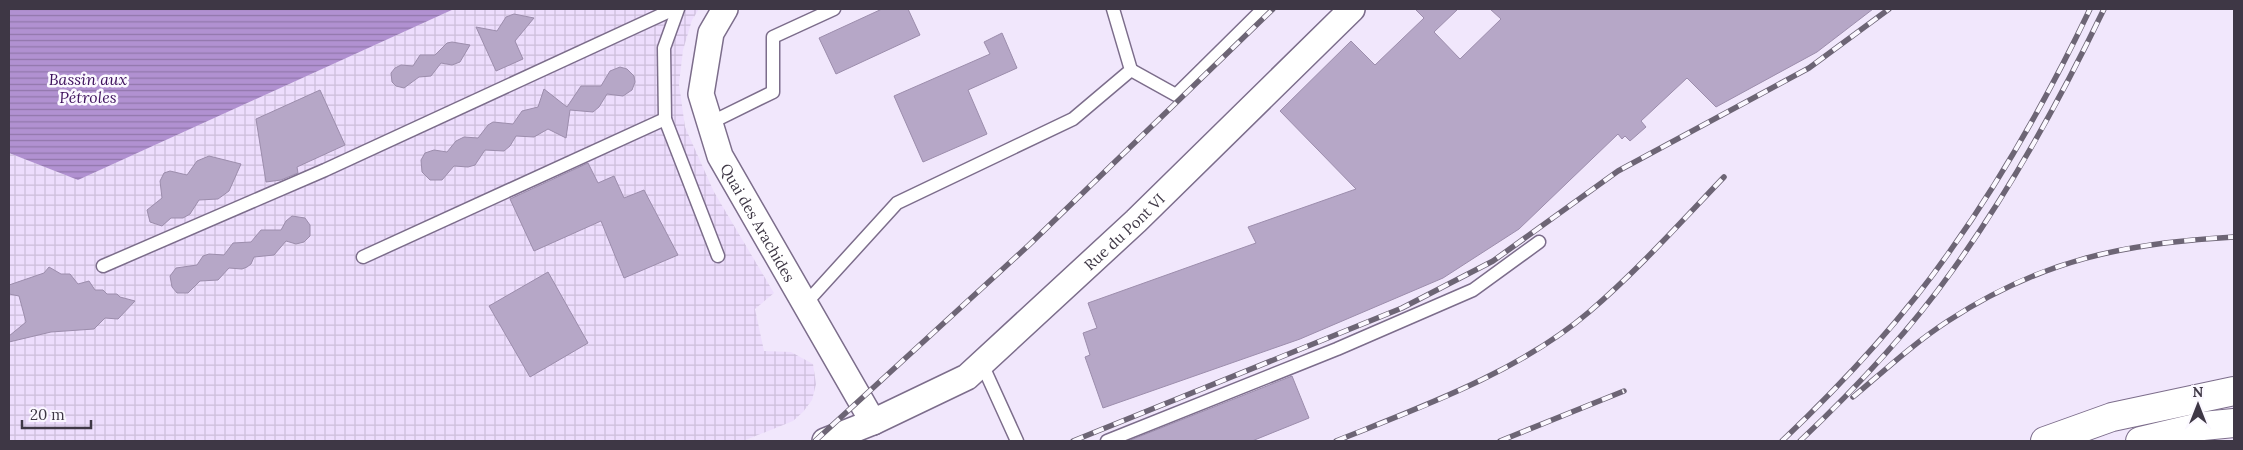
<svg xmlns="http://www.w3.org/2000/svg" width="2243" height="450" font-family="Lora,serif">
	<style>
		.industrial { fill: url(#industrial-grid) }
		.water { fill: url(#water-rules) }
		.building { fill: #b6a7c7; stroke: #9c8dac }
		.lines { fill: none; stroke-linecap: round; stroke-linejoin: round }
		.lane-casing { stroke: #7c6d8b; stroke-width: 15 }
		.street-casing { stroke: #7c6d8b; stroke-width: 28 }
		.secondary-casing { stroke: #7c6d8b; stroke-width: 30 }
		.lane { stroke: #fff; stroke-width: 12 }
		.street { stroke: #fff; stroke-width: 25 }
		.secondary { stroke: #fff; stroke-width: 28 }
		.rail-casing { stroke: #6d6575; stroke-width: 5.5 }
		.rail { stroke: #fbf8ff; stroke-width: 4; stroke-dasharray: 11; stroke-linecap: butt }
		.labels { text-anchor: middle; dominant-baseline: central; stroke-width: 5; stroke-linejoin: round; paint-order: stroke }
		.street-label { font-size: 15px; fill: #3e3745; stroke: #fbf8ff }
		.water-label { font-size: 16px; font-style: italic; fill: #3e115d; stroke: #fbf8ff }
	</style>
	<defs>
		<pattern id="industrial-grid" width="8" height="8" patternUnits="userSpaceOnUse" patternTransform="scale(1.25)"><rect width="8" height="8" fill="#edddfd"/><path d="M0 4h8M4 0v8" fill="none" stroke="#ccbeda"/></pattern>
		<pattern id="water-rules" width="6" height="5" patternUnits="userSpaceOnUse" patternTransform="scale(1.25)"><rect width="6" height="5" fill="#b191d1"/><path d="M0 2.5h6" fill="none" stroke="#9177ab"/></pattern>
	</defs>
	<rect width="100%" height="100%" fill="#f1e7fc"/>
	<!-- industrial -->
	<path class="industrial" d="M454,9H699L692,20L683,50L679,84L685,127L714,192L774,293L755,309L764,351L791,352L813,364L816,384L812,400L803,412L793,421L743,441H9V153L78,180Z"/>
	<!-- water -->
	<path class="water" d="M9,9H454L78,180L9,153Z"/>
	<!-- building -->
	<g class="building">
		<path d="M882,9H908L920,35L836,74L819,38Z"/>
		<path d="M1415,9H1458L1434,32L1460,59L1501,19L1490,9H1873L1817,52L1716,107L1687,78L1641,121L1646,127L1630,141L1625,136L1622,139L1618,134L1519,229L1443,278L1300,339L1103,408L1085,357L1090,355L1083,333L1097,328L1088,303L1256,243L1248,227L1356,189L1280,111L1351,41L1375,65L1424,18Z"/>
		<path d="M514,14L534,18L515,41L523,59L496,71L476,27L497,31L506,17Z"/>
		<path d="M1002,33L1017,68L968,90L987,134L923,162L894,96L990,54L984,42Z"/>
		<path d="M452,42L470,45L460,62L452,65L441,63L431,76L419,77L404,88L396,86L392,82L391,73L395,68L401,65L413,66L420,55H435L447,43Z"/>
		<path d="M620,67L627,69L634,76L635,82L632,90L623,96L607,94L599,107L593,112L570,110L566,138L548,129L534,137L516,136L510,146L504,151L485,150L475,165L468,167L454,166L442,180H430L422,172L421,160L425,153L434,150L447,152L456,141L464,137L478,138L488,125L493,122L513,124L522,111L538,107L544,89L567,107L581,86H601L610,71Z"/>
		<path d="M320,90L345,145L297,167L298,173L281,180L266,182L256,119Z"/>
		<path d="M209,156L241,164L229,191L218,199L199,200L190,214L183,218H171L162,226L150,222L147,210L162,198L160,181L164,173L170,171L187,175L197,161Z"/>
		<path d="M588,163L598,183L614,176L624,198L644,190L678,255L624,278L601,221L534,251L510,199Z"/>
		<path d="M292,216L305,218L310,225V236L304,242L296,244L286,241L274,255L254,257L251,264L247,267L242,269L229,268L218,280L200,281L188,293H177L172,287L170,276L176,268L197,265L203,256L209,254L224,255L233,243L251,242L261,230H281L286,221Z"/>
		<path d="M49,267L61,274H70L78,284L89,281L95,290H103L107,294H117L120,297L135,301L118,319L105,318L94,329L51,332L9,342V336L26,322L19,296L9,294V285L44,273Z"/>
		<path d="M548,272L588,343L530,377L489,306Z"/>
		<path d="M1292,376L1309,418L1252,441H1128Z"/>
	</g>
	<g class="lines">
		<!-- lane casing -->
		<g class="lane-casing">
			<g id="lane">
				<path d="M678,9L664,48L665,119L718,256"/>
				<path d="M1131,70L1176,95L1263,9"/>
				<path d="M710,123L773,92V37L834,9"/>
				<path d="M363,257L665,119"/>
				<path d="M103,266L325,170L674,9"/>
				<path d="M806,303L897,203L1073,119L1131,70L1113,9"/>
				<path d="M982,364L1017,441"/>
				<path d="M1107,441L1337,349L1473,290L1539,242"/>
			</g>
		</g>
		<!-- street casing -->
		<g class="street-casing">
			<g id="street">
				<path id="s1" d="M725,9L711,33L701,94L720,156L873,422"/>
				<path id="s2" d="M825,441L873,422L967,377L1136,221L1352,9"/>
			</g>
		</g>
		<!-- secondary casing -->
		<g class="secondary-casing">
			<g id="secondary">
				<path d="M2045,441L2112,417L2234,391"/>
				<path d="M2140,441L2203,426L2234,423"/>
			</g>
		</g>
		<!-- lane -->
		<use href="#lane" class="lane"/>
		<!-- street -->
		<use href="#street" class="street"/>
		<!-- secondary -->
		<use href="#secondary" class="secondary"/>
		<!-- rail casing -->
		<g class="rail-casing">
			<g id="rail">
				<path d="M1853,397C1884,371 1914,343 1948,321C2041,260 2125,243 2234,237"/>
				<path d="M815,441L1029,245L1273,9"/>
				<path d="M1073,441L1402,308L1493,261L1618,171L1809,68L1889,9"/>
				<path d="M1336,441C1421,407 1519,372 1589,312C1637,271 1680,223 1724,177"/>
				<path d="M1500,441L1624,391"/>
				<path d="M1782,441C1843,383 1902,320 1950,251C2004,175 2050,93 2090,9"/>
				<path d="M1800,441C1854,390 1908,333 1952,271C2011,189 2060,100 2104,9"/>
			</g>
		</g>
		<!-- rail -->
		<use href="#rail" class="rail"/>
	</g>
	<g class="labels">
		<!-- street labels -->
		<g class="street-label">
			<text stroke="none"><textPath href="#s1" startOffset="231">Quai des Arachides</textPath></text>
			<text stroke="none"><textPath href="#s2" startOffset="370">Rue du Pont VI</textPath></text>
		</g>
		<!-- water labels -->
		<g class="water-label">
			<text x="88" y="79">Bassin aux<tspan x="88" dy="18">Pétroles</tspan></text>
		</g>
	</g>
	<!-- border -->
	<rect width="2243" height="450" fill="none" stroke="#3e3745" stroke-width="20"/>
	<!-- north arrow -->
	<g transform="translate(2198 405)" stroke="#fbf8ff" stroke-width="4" paint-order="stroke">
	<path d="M0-4L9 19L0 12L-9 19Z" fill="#3e3745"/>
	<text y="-8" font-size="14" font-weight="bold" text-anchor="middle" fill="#3e3745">N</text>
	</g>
	<!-- scale -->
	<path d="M22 420v8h69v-8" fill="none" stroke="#3e3745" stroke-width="2.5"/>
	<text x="30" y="420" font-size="15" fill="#3e3745" stroke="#fbf8ff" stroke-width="4" paint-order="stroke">20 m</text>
</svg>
